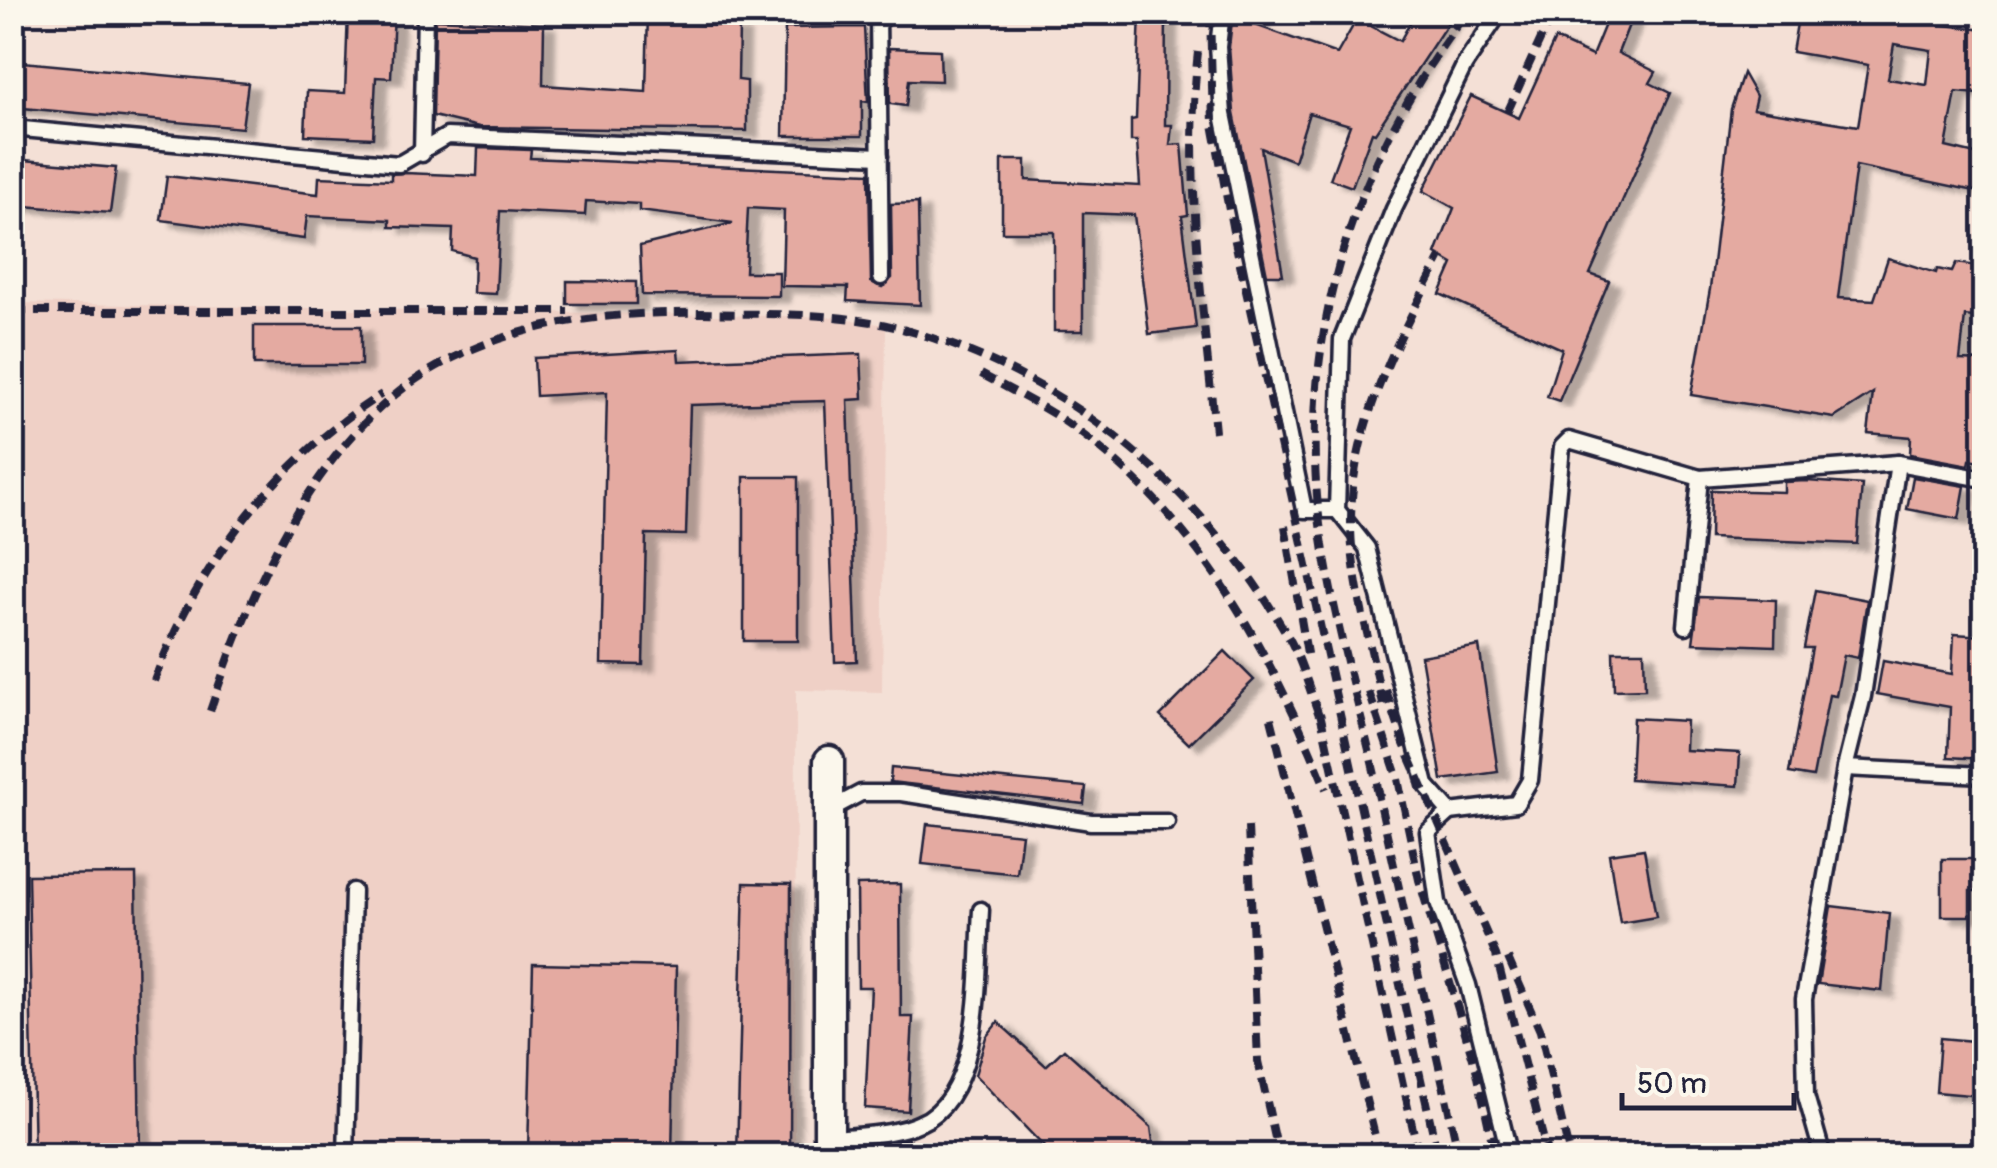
<svg xmlns="http://www.w3.org/2000/svg" width="1997" height="1168" font-family="Pangolin,sans-serif">
	<style>
		.built { fill: #efd0c6 }
		.building { fill: #e4aaa1; stroke: #22223b; stroke-width: 2.5; fill-rule: evenodd; filter: url(#shadow) }
		.lines { fill: none; stroke-linecap: round; stroke-linejoin: round }
		.lane-casing { stroke: #22223b; stroke-width: 21 }
		.street-casing { stroke: #22223b; stroke-width: 35 }
		.lane { stroke: #fbf7ec; stroke-width: 14 }
		.street { stroke: #fbf7ec; stroke-width: 28 }
		.rail { stroke: #22223b; stroke-width: 8; stroke-dasharray: 15 8; stroke-linecap: butt }
	</style>
	<defs>
		<filter id="shadow"><feDropShadow dx="11" dy="6" stdDeviation="2.5" flood-color="#0004"/></filter>
	</defs>
	<rect width="100%" height="100%" fill="#f4e0d6"/>
	<filter id="ink" filterUnits="userSpaceOnUse"><feTurbulence type="fractalNoise" baseFrequency=".01" numOctaves="2"/><feDisplacementMap in="SourceGraphic" scale="20" xChannelSelector="R" yChannelSelector="G"/><feConvolveMatrix kernelMatrix="1 2 1 2 8 2 1 2 1" color-interpolation-filters="sRGB"/></filter>
	<g filter="url(#ink)">
		<!-- built -->
		<path class="built" d="M13,303L832,317L886,325L882,692L796,690L795,1155L13,1156Z"/>
		<!-- building -->
		<g class="building">
			<path d="M348,12H394L391,78L376,77L373,138L305,135L307,91L345,93Z"/>
			<path d="M648,12H668L667,24L739,26L738,80L747,81V131L479,127L433,116L435,19L544,24L543,85L646,92Z"/>
			<path d="M1140,12H1166L1165,125H1172L1170,145L1182,144L1188,215L1182,216L1196,328L1149,334L1134,215L1083,213V331H1054V232H1002V160H1026V180L1140,186L1137,141H1131V120L1136,119Z"/>
			<path d="M1233,12H1261L1255,25L1337,54L1357,19L1400,41L1416,12H1455L1375,133L1372,132L1352,187L1330,179L1350,125L1309,113L1294,161L1261,148L1283,275H1267L1234,113L1229,47Z"/>
			<path d="M1610,12H1634L1618,53L1656,72L1650,83L1670,93L1590,274L1609,281L1559,401L1547,397L1562,349L1440,294L1453,264L1436,254L1454,208L1423,191L1471,96L1519,118L1555,39L1592,56Z"/>
			<path d="M1799,12H1845L1984,30V76L1980,73L1977,94L1956,92L1946,147L1984,156V193L1856,166L1838,298L1874,300L1888,258L1936,273L1937,269L1952,272L1956,263L1984,267V318L1965,316L1960,360L1984,361L1980,462L1970,460L1969,465L1910,454L1911,437L1868,433L1873,393L1834,418L1691,395L1710,289L1731,109L1743,73L1756,96L1753,109L1858,126L1868,65L1792,52ZM1894,44L1931,50L1927,85L1888,79Z"/>
			<path d="M864,27L868,102L862,101V136H783L785,28Z"/>
			<path d="M889,48L940,50L941,81L909,80L906,106L890,104Z"/>
			<path d="M12,61L248,83L242,128L12,107Z"/>
			<path d="M478,148L531,150L530,158L869,173L871,282L882,287L892,278L891,204L918,203L920,305L847,301L848,287L782,286L784,210L748,208L745,272H779V296L642,295L640,246L733,223L639,211V204L586,201L585,215L500,211L496,294L473,293L474,257L452,251L453,229L390,227V220L307,216L304,239L161,220L167,176L318,194L319,177L391,180V174L405,173L477,176Z"/>
			<path d="M12,159L116,168L110,213L12,205Z"/>
			<path d="M567,281L636,282V304H567Z"/>
			<rect x="254" y="326" width="107" height="39"/>
			<path d="M678,350L679,361L861,354L863,399L848,400L857,661L835,662L825,401L690,405L686,535L646,534L643,665L601,664L607,392L536,396L534,358Z"/>
			<rect x="744" y="477" width="54" height="164"/>
			<path d="M1913,477L1965,486L1959,519L1907,509Z"/>
			<path d="M1807,481L1862,485L1857,544L1710,538L1711,490L1784,492V482Z"/>
			<path d="M1815,590L1867,600L1858,658L1844,655L1836,696L1829,695L1813,777L1789,773L1812,648H1804Z"/>
			<path d="M1699,597L1776,600L1775,646L1693,643Z"/>
			<path d="M1954,634L1984,636V759L1948,757L1950,707L1877,694L1883,661L1952,674Z"/>
			<path d="M1479,646L1498,772L1442,780L1421,656Z"/>
			<path d="M1225,651L1254,680L1189,744L1160,716Z"/>
			<path d="M1613,651H1644L1645,689L1614,690Z"/>
			<path d="M1633,718L1686,721L1685,750L1740,753L1738,786L1630,779Z"/>
			<path d="M891,768L1086,787L1084,804L890,782Z"/>
			<path d="M927,824L1022,834L1017,874L922,864Z"/>
			<path d="M1644,849L1656,917L1620,923L1609,854Z"/>
			<path d="M1942,859H1984V891H1970V916H1942Z"/>
			<path d="M136,874L140,1156H34L28,875Z"/>
			<path d="M744,883L791,884L790,1156H737Z"/>
			<path d="M900,884L901,1017H913L908,1111L865,1108L871,987H858L857,885Z"/>
			<path d="M1831,906L1889,913L1882,991L1818,984Z"/>
			<path d="M533,964L676,967L672,1155L528,1151Z"/>
			<path d="M998,1022L1046,1066L1064,1049L1151,1127L1155,1156H1053L975,1075L986,1037Z"/>
			<path d="M1940,1038L1984,1042L1981,1096L1936,1092Z"/>
			<path d="M908,1139L941,1156H886L892,1142Z"/>
		</g>
		<g class="lines">
			<!-- lane casing -->
			<g class="lane-casing">
				<g id="lane">
					<path d="M878,12L881,277"/>
					<path d="M1222,12L1218,47L1223,114L1304,510H1337"/>
					<path d="M1500,12L1465,64L1394,209L1342,339L1337,510L1367,548L1426,785L1450,812L1516,804L1530,780L1562,447L1569,440L1700,478L1898,463"/>
					<path d="M12,128L399,164L447,136L880,156"/>
					<path d="M422,154L425,12"/>
					<path d="M1686,626L1700,478"/>
					<path d="M1845,768L1984,775"/>
					<path d="M829,810L861,793H901L1091,822H1167"/>
					<path d="M1450,812L1428,832L1438,902L1468,985L1510,1156"/>
					<path d="M829,1139C857,1135 895,1135 920,1123C984,1096 977,969 981,910"/>
					<path d="M346,1156L353,891"/>
					<path d="M1823,1156L1806,1096L1804,999L1845,768L1863,696L1898,463L1984,479"/>
				</g>
			</g>
			<!-- street casing -->
			<g class="street-casing">
				<path id="street" d="M829,761V1156"/>
			</g>
			<!-- lane -->
			<use href="#lane" class="lane"/>
			<!-- street -->
			<use href="#street" class="street"/>
			<!-- rail -->
			<g class="rail">
				<path d="M1210,12L1213,124L1234,237L1438,1156"/>
				<path d="M1198,52C1184,179 1203,305 1215,432"/>
				<path d="M1507,113L1553,12"/>
				<path d="M12,311H568"/>
				<path d="M981,374C1005,387 1031,400 1055,415C1189,503 1268,644 1326,789"/>
				<path d="M1285,526L1308,659"/>
				<path d="M154,681C198,564 275,462 382,394"/>
				<path d="M1386,690L1404,744L1496,955L1548,1156"/>
				<path d="M1369,692L1398,779L1419,880L1477,1072L1495,1156"/>
				<path d="M1383,705C1372,647 1351,583 1351,523C1351,425 1397,342 1441,257"/>
				<path d="M210,711C248,598 301,472 395,395C480,326 596,311 702,313C764,315 829,311 890,326C1060,367 1202,487 1289,638C1303,664 1311,695 1322,723"/>
				<path d="M1320,713L1419,1156"/>
				<path d="M1271,718L1380,1156"/>
				<path d="M1376,785L1459,1156"/>
				<path d="M1380,797C1359,702 1328,604 1318,507C1300,325 1357,157 1467,12"/>
				<path d="M1248,827L1258,1061L1279,1156"/>
				<path d="M1508,958L1540,1031L1570,1156"/>
			</g>
		</g>
	</g>
	<!-- margin -->
	<rect width="1997" height="1168" fill="none" stroke="#fbf7ec" stroke-width="50"/>
	<rect x="25" y="25" width="1947" height="1118" fill="none" stroke="#22223b" stroke-width="4" filter="url(#ink)"/>
	<!-- scale -->
	<path d="M1622 1093v15h172v-15" fill="none" stroke="#22223b" stroke-width="5"/>
	<text x="1637" y="1093" font-size="30" fill="#22223b" stroke="#fbf7ec" stroke-width="8" paint-order="stroke">50 m</text>
</svg>
